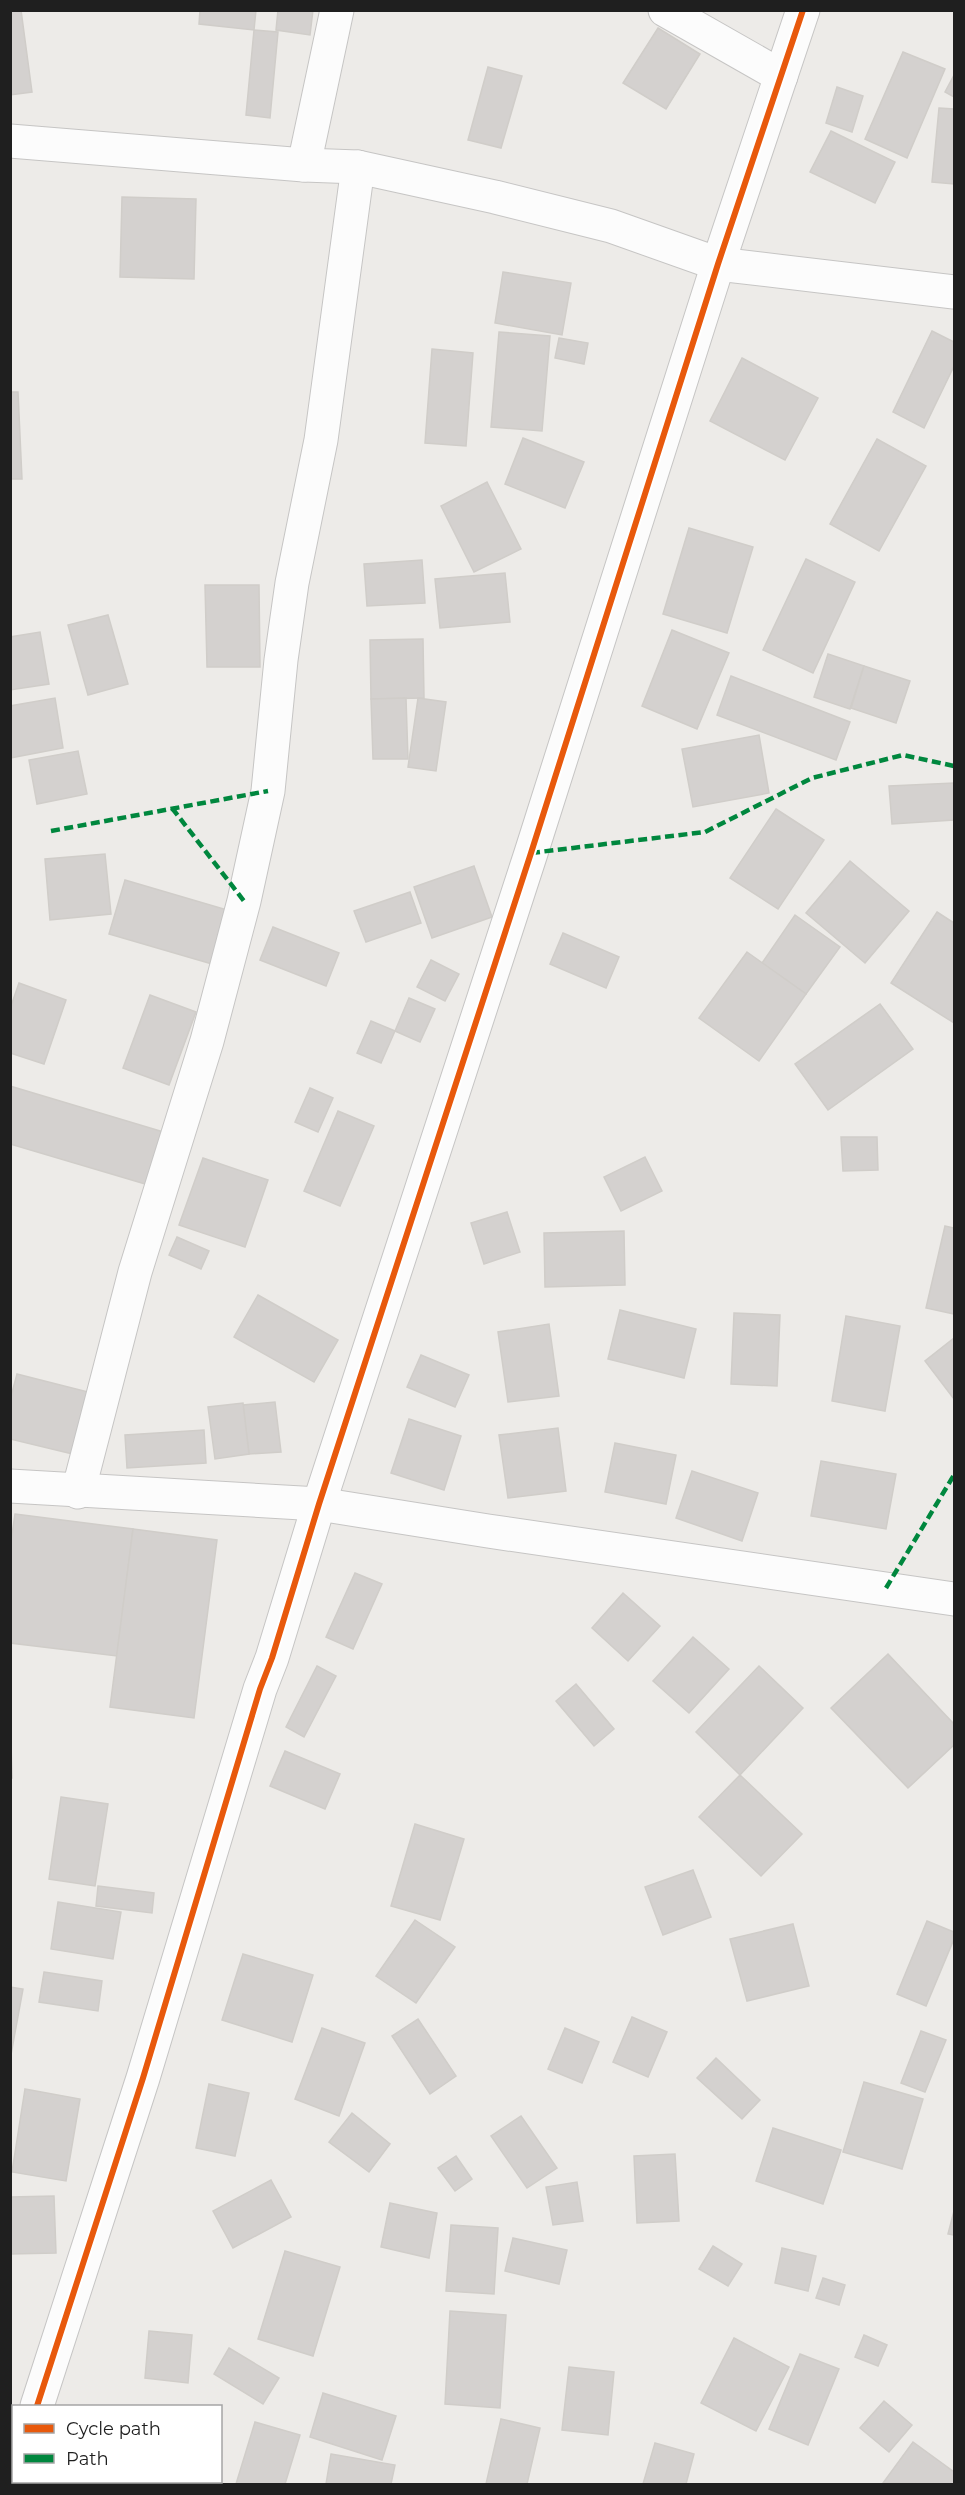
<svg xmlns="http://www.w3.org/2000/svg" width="965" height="2495" font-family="Montserrat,sans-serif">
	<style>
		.building { fill: #d4d1cf; stroke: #d0cdc9; stroke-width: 1.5 }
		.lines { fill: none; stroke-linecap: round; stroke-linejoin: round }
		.street-casing { stroke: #c6c5c4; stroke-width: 35 }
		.street { stroke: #fcfcfc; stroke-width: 33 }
		.quiet { stroke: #00873e; stroke-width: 4.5; stroke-dasharray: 9 4.5; stroke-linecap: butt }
		.cycleway-casing { stroke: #fff; stroke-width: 10 }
		.cycleway { stroke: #e8590c; stroke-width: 6 }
	</style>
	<rect width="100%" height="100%" fill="#edebe8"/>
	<!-- building -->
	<g class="building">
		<path d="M10,10H21L32,92L10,95Z"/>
		<path d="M200,10H256L254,30L199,24Z"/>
		<path d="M278,10H313L310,35L276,30Z"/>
		<path d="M658,28L700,54L666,109L623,83Z"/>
		<path d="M254,30L278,32L270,118L246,115Z"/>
		<path d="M903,52L945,69L907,158L865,139Z"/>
		<path d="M488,67L522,76L501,148L468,140Z"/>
		<path d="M954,75V97L945,92Z"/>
		<path d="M837,87L863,96L852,132L826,123Z"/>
		<path d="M939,108L954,109V184L932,182Z"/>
		<path d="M831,131L895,162L875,203L810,172Z"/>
		<path d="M122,197L196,199L194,279L120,277Z"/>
		<path d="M503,272L571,283L562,335L495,323Z"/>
		<path d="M932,331L954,342V366L924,428L893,412Z"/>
		<path d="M499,332L550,336L542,431L491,427Z"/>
		<path d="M559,338L588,343L584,364L555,358Z"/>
		<path d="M432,349L473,353L466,446L425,443Z"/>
		<path d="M742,358L818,398L785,460L710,421Z"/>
		<path d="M10,392H18L22,479H10Z"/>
		<path d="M523,438L584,462L565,508L505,484Z"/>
		<path d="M877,439L926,466L879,551L830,524Z"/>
		<path d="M487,482L521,549L474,572L441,506Z"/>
		<path d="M689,528L753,547L727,633L663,614Z"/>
		<path d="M806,559L855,582L813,673L763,650Z"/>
		<path d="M422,560L425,603L367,606L364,564Z"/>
		<path d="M505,573L510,622L440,628L435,579Z"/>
		<path d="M205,585H259L260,667H207Z"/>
		<path d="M108,615L128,684L88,695L68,625Z"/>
		<path d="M672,630L729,653L697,729L642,706Z"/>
		<path d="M40,632L49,684L10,690V637Z"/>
		<path d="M423,639L424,698L371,699L370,640Z"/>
		<path d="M828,654L864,666L850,709L814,697Z"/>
		<path d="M864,666L910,681L896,723L851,708Z"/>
		<path d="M731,676L850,722L836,760L717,715Z"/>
		<path d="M55,698L63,748L10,758V706Z"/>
		<path d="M406,698L408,759H373L371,699Z"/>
		<path d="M418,698L446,702L436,771L408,767Z"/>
		<path d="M759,735L769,793L693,807L682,749Z"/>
		<path d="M78,751L87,794L37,804L29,760Z"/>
		<path d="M954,783V820L892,824L889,786Z"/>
		<path d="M776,809L824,840L778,909L730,878Z"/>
		<path d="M105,854L111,914L50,920L45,859Z"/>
		<path d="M850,861L909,911L865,963L806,913Z"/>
		<path d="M474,866L492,917L432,938L414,887Z"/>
		<path d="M125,880L234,912L219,966L109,934Z"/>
		<path d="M410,892L421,923L366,942L354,911Z"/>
		<path d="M937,912L954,923V1023L891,983Z"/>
		<path d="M795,915L840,947L806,994L762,963Z"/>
		<path d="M273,927L339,953L326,986L260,960Z"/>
		<path d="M563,933L619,957L606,988L550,964Z"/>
		<path d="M747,952L806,994L759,1061L699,1018Z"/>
		<path d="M431,960L459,974L445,1001L417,987Z"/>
		<path d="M19,983L66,1000L44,1064L10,1053V1009Z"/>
		<path d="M150,995L196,1012L169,1085L123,1068Z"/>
		<path d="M409,998L435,1009L420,1042L395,1031Z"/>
		<path d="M880,1004L913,1049L828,1110L795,1064Z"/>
		<path d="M371,1021L395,1031L381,1063L357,1053Z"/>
		<path d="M10,1086L167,1133L152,1186L10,1144Z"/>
		<path d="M310,1088L333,1098L318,1132L295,1122Z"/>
		<path d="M338,1111L374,1126L340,1206L304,1191Z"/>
		<path d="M841,1137H877L878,1170L843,1171Z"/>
		<path d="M645,1157L662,1191L621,1211L604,1177Z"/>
		<path d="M203,1158L268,1180L245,1247L179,1225Z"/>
		<path d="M507,1212L520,1252L484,1264L471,1223Z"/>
		<path d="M945,1226L954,1228V1314L926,1308Z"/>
		<path d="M624,1231L625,1285L545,1287L544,1233Z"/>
		<path d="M177,1237L209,1251L201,1269L169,1255Z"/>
		<path d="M258,1295L338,1340L314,1382L234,1337Z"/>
		<path d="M620,1310L696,1329L684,1378L608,1359Z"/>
		<path d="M734,1313L780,1315L777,1386L731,1384Z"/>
		<path d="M846,1316L900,1326L885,1411L832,1401Z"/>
		<path d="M549,1324L559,1396L508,1402L498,1332Z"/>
		<path d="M954,1338V1399L925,1361Z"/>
		<path d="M421,1355L469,1375L455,1407L407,1387Z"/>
		<path d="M17,1374L92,1393L77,1455L10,1439V1400Z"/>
		<path d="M275,1402L281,1452L249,1454L243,1405Z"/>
		<path d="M243,1403L249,1454L215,1459L208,1407Z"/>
		<path d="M409,1419L461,1436L444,1490L391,1473Z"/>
		<path d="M558,1428L566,1491L508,1498L499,1435Z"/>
		<path d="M204,1430L206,1463L127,1468L125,1435Z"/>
		<path d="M615,1443L676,1455L666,1504L605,1492Z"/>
		<path d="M821,1461L896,1474L886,1529L811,1516Z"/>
		<path d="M692,1471L758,1493L742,1541L676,1518Z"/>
		<path d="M15,1514L133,1529L117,1656L10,1643V1548Z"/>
		<path d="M133,1529L217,1540L194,1718L110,1707Z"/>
		<path d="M355,1573L382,1584L353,1649L326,1637Z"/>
		<path d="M623,1593L660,1626L628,1661L592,1628Z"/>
		<path d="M693,1637L729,1669L689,1713L653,1681Z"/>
		<path d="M888,1654L954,1724V1745L908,1788L831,1708Z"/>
		<path d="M317,1666L336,1676L304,1737L286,1727Z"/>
		<path d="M759,1666L803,1708L740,1775L696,1732Z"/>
		<path d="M576,1684L614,1729L594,1746L556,1701Z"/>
		<path d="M10,1710L12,1778H10Z"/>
		<path d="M285,1751L340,1774L325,1809L270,1786Z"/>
		<path d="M740,1775L802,1834L761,1876L699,1817Z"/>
		<path d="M61,1797L108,1804L95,1886L49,1879Z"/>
		<path d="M415,1824L464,1839L440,1920L391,1906Z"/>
		<path d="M693,1870L711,1917L663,1935L645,1887Z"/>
		<path d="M98,1886L154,1893L152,1913L96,1906Z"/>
		<path d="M58,1902L121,1912L113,1959L51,1949Z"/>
		<path d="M415,1920L455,1947L416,2003L376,1976Z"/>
		<path d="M927,1921L954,1932V1939L926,2006L897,1994Z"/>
		<path d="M793,1924L809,1986L747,2001L730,1939Z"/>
		<path d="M243,1954L313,1975L292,2042L222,2020Z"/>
		<path d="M44,1972L102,1981L98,2011L39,2002Z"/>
		<path d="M10,1987L23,1989L10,2060Z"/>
		<path d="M632,2017L667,2032L648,2077L613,2062Z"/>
		<path d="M418,2019L456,2076L430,2094L392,2036Z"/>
		<path d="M322,2028L365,2043L339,2116L295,2099Z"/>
		<path d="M565,2028L599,2042L582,2083L548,2069Z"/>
		<path d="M921,2031L946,2040L925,2092L901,2083Z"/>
		<path d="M716,2058L760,2100L742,2119L697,2078Z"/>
		<path d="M864,2082L923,2099L902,2169L843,2152Z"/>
		<path d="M209,2084L249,2093L235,2156L196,2148Z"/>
		<path d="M25,2089L80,2099L66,2181L12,2172Z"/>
		<path d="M352,2113L390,2144L369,2172L329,2142Z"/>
		<path d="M521,2116L557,2168L527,2188L491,2136Z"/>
		<path d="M773,2128L841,2150L823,2204L756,2181Z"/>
		<path d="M675,2154L679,2221L637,2223L634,2156Z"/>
		<path d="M456,2156L472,2179L455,2191L438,2168Z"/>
		<path d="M271,2180L291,2217L233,2248L213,2211Z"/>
		<path d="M577,2182L583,2221L553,2225L546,2187Z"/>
		<path d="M54,2196L56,2253L10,2254V2197Z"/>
		<path d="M390,2203L437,2213L429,2258L381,2247Z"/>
		<path d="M954,2211V2235L948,2234Z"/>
		<path d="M451,2225L498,2228L494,2294L446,2291Z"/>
		<path d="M513,2238L567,2250L559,2284L505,2271Z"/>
		<path d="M713,2246L742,2264L728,2286L699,2269Z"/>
		<path d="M782,2248L816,2256L808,2291L775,2283Z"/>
		<path d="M285,2251L340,2267L313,2356L258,2339Z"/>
		<path d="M823,2278L845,2285L839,2305L816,2298Z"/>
		<path d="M450,2311L506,2315L500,2408L445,2404Z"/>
		<path d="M149,2331L192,2335L188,2383L145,2378Z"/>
		<path d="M864,2335L887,2345L878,2366L855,2357Z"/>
		<path d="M734,2338L789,2367L756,2431L701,2403Z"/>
		<path d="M229,2348L279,2378L263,2404L214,2374Z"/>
		<path d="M800,2354L839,2369L808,2445L769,2429Z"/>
		<path d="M569,2367L614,2372L608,2435L562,2430Z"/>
		<path d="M323,2393L396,2416L382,2460L310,2437Z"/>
		<path d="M884,2401L912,2425L889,2452L860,2428Z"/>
		<path d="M501,2419L540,2428L527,2484H486Z"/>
		<path d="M255,2422L300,2435L285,2484H236Z"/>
		<path d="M913,2442L954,2472V2484L883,2483Z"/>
		<path d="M655,2443L694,2454L686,2484H643Z"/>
		<path d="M331,2454L395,2465L391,2484H326Z"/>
		<path d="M92,2482H129L128,2484Z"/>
	</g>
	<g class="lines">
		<!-- street casing -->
		<g class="street-casing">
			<g id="street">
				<path d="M665,10L781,76"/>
				<path d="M10,141L304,165L358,167L495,197L611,226L718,264L954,292"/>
				<path d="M304,165L337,10"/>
				<path d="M10,1486L319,1504L488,1531L954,1599"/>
				<path d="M78,1492L135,1272L207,1041L244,901L268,791L281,660L292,583L321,440L358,167"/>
				<path d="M37,2406L143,2078L260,1689L272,1658L319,1504L531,853L718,264L803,10"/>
				<path d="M12,2484L14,2479"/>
			</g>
		</g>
		<!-- street -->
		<use href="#street" class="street"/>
		<!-- quiet -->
		<g class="quiet">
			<path d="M172,808L244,901"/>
			<path d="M51,831L268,791"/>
			<path d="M531,853L705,832L812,778L903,755L954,766"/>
			<path d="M886,1588L954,1475"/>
		</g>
		<!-- cycleway casing -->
		<g class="cycleway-casing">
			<path id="cycleway" d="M37,2406L143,2078L260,1689L272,1658L319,1504L531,853L718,264L803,10"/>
		</g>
		<!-- cycleway -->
		<use href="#cycleway" class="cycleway"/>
	</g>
	<!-- border -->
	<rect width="965" height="2495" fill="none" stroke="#1f1f1f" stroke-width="24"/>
	<!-- legend -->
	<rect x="12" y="2405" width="210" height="78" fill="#ffffff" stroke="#a5a5a5" stroke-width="1.5"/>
	<rect x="24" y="2424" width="30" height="9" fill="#e8590c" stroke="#a5a5a5" stroke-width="1.5"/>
	<text x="66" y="2435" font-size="18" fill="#1f1f1f">Cycle path</text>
	<rect x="24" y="2454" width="30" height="9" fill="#00873e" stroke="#a5a5a5" stroke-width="1.5"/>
	<text x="66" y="2465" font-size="18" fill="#1f1f1f">Path</text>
</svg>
